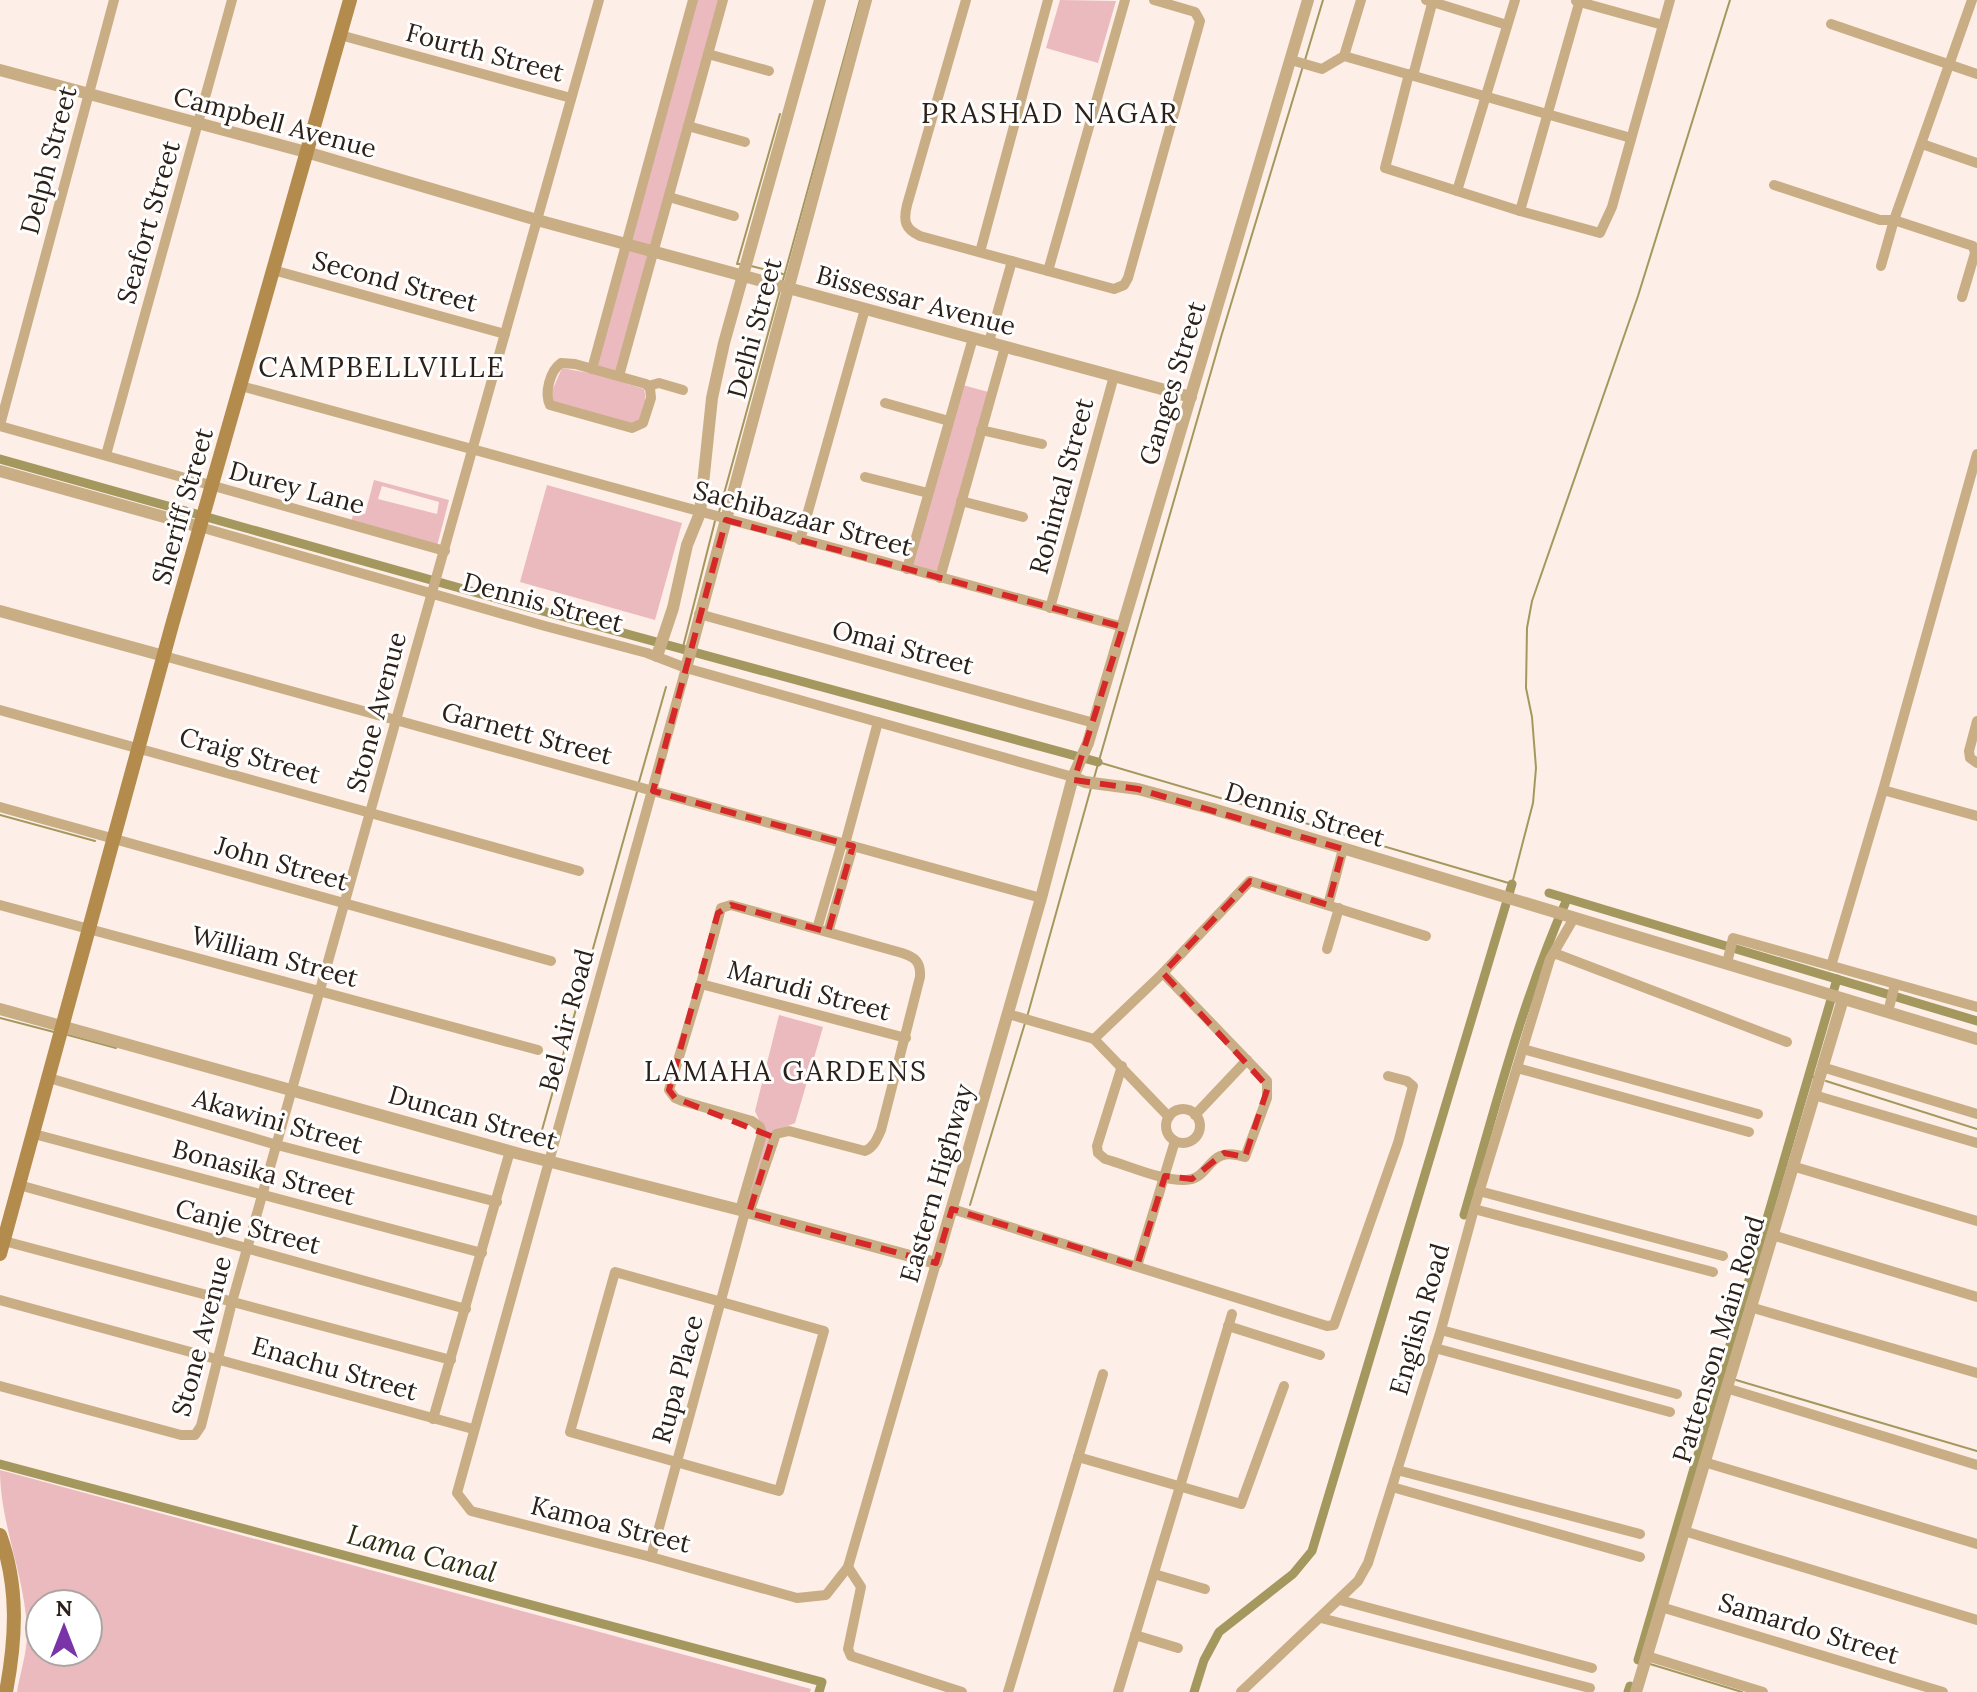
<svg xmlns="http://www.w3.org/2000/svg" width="1977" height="1692" font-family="Lora,serif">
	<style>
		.green { fill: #ebbabe; fill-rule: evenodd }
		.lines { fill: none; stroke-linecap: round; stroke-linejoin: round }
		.stream { stroke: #a4985e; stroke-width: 2 }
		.canal { stroke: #a4985e; stroke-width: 9 }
		.minor { stroke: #c9ae85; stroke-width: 10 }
		.tertiary { stroke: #c9ae85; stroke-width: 12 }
		.secondary { stroke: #b38b4c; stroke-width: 14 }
		.marked { fill: none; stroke: #d62828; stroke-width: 6; stroke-dasharray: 16 10; stroke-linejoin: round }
		.labels { text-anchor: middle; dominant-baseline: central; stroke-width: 6; stroke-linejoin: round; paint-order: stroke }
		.street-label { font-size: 26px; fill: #2c2018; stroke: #fff }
		.neighbourhood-label { font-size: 28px; letter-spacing: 2px; fill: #2c2018; stroke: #fff }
		.water-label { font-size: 28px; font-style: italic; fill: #312c10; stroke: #fff }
	</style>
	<rect width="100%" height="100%" fill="#fdefe7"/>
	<!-- green -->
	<g class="green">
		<path d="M697,0H720L615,380L644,389C647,400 645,415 637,423H629L554,403L551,393L562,368L595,374Z"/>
		<path d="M1060,0L1116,1L1098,63L1046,48Z"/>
		<path d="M959,384L992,393L940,578L907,569Z"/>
		<path d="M374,480L449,500L437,546L351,522L354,512L365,514ZM382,486L439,502L437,514L378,499Z"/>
		<path d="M547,485L682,523L655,620L520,582Z"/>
		<path d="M779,1015L823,1027L795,1123L773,1132L748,1210L739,1207L763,1129L755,1111Z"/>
		<path d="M0,1470L811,1689L810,1692H17C20,1673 28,1650 27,1630C25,1576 0,1524 0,1470ZM40,1604H88V1652H40Z"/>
	</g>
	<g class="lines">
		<!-- stream -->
		<g class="stream">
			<path d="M1305,60L1323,0"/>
			<path d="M740,264H737L780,114"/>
			<path d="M751,266L783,274"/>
			<path d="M783,280L860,0"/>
			<path d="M719,512L780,290"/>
			<path d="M683,647L715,521"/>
			<path d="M1098,762L1512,884L1533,803L1536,768L1532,717L1526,688L1527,628L1532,601L1638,296L1730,0"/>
			<path d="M1094,778L1221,337L1303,66"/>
			<path d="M639,782L666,687"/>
			<path d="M0,815L95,841"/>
			<path d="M1027,1017L1091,788"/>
			<path d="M0,1018L54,1032"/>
			<path d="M68,1035L116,1048"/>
			<path d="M1809,1075L1816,1078"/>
			<path d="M1826,1081L1977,1129"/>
			<path d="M542,1130L637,792"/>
			<path d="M970,1205L1025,1023"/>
			<path d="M1736,1380L1977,1451"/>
			<path d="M1650,1664L1742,1692"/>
		</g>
		<!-- canal -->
		<g class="canal">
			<path d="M0,459L524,606L1098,762"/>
			<path d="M1549,893L1977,1021"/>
			<path d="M1464,1215C1495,1108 1522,1001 1567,899"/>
			<path d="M0,1464L822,1682L819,1692"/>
			<path d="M1638,1660L1837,979"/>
			<path d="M1194,1692L1204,1660L1219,1632L1293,1574L1312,1551L1512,884"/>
			<path d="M1628,1692L1630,1686"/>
		</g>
		<!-- minor -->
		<g class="minor">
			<path d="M966,0L907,205C903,221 905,229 920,236L1114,289L1124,285L1128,278L1200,21L1195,12L1154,0"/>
			<path d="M1426,0L1507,25"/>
			<path d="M1576,1L1663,25"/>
			<path d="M1831,24L1977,74"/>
			<path d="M340,35L571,98"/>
			<path d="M708,54L769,71"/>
			<path d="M1344,56L1631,138"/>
			<path d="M1291,60L1322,69L1344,56L1361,0"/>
			<path d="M1409,74L1385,168L1520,211L1600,233L1612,207L1670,0"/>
			<path d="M1411,75L1414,72L1433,0"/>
			<path d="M688,126L745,142"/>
			<path d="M1922,144L1977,163"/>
			<path d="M1774,185L1880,220H1894L1972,0"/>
			<path d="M1457,191L1515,0"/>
			<path d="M669,197L734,216"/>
			<path d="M1520,211L1580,0"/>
			<path d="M980,252L1048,0"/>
			<path d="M1881,266L1894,220L1973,246L1975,253L1962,297"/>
			<path d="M273,270L505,334"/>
			<path d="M1048,271L1125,0"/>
			<path d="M989,342L1012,261"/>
			<path d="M561,363L575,364L646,384L650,388L651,398L643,423L632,428L550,405C544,393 550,371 561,363Z"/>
			<path d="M592,369L693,0"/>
			<path d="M619,376L723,0"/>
			<path d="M241,386L1123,627"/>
			<path d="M648,386L659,383L683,390"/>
			<path d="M885,403L949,421"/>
			<path d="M0,425L114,0"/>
			<path d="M0,426L445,551"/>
			<path d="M981,430L1042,444"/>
			<path d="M106,455L232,0"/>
			<path d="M865,477L928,493"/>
			<path d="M961,501L1023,517"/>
			<path d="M200,527L545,626L647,653L686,668L1073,777"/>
			<path d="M800,540L865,309"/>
			<path d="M907,569L973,338"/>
			<path d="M940,578L1005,347"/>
			<path d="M1050,608L1114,376"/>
			<path d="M699,614L1094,723"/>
			<path d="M164,656L1041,898"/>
			<path d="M686,668L457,1493L471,1511L651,1557L797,1598L826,1595L848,1567L936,1263"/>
			<path d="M0,710L579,871"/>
			<path d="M1977,721L1969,751L1970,758L1977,763"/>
			<path d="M1883,790L1977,454"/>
			<path d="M0,807L551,961"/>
			<path d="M845,844L878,722"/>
			<path d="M0,905L538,1050"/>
			<path d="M1328,905L1343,849"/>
			<path d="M817,929L842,843"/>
			<path d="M828,932L853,846"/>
			<path d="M1327,949L1339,908"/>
			<path d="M1554,953L1787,1042"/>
			<path d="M1727,963L1733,938L1977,1007"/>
			<path d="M1831,966L1883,790L1977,816"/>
			<path d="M701,984L906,1038"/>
			<path d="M1888,1012L1895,984"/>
			<path d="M1008,1014L1094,1039L1163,973L1250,881L1426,936"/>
			<path d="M1094,1039L1169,1117"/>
			<path d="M1523,1049L1758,1114"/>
			<path d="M1122,1066L1097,1146L1098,1153L1105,1159C1127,1165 1162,1181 1185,1180C1212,1180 1206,1144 1245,1157L1267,1098V1081L1163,973"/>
			<path d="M1822,1067L1977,1114"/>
			<path d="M1517,1068L1749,1132"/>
			<path d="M49,1078L277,1145L497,1202"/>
			<path d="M1814,1095L1977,1143"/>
			<circle cx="1183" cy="1126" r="17"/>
			<path d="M1195,1115L1247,1060"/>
			<path d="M34,1134L482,1253"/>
			<path d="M1792,1166L1977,1221"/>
			<path d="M19,1185L466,1309"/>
			<path d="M1479,1191L1723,1256"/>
			<path d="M952,1209L1327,1326L1334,1325L1398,1143L1413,1086L1407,1081L1388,1076"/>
			<path d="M1474,1209L1713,1272"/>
			<path d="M740,1210L762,1134"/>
			<path d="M749,1213L776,1134L789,1131L865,1151C874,1147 877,1139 881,1130L920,977C921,962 915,957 902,953L731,905L721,908L701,984L669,1090L675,1098L682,1101L752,1121L760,1127L762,1134"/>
			<path d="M1772,1235L1977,1297"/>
			<path d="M4,1241L451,1360"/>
			<path d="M1137,1266L1175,1141"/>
			<path d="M615,1272L824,1331L779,1491L570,1432Z"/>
			<path d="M0,1300L473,1429"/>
			<path d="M1750,1307L1977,1373"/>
			<path d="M1228,1326L1320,1355"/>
			<path d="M1441,1330L1677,1394"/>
			<path d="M1435,1348L1670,1412"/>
			<path d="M0,1386L181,1435H195L201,1426L232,1302L599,0"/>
			<path d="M1726,1388L1977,1465"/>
			<path d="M433,1419L510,1151"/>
			<path d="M1078,1457L1241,1504L1284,1386"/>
			<path d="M1704,1462L1977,1544"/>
			<path d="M1397,1470L1640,1534"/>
			<path d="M1392,1487L1640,1557"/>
			<path d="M1684,1531L1977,1620"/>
			<path d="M651,1557L745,1212"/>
			<path d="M848,1567L861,1587L848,1649L851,1656L962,1692"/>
			<path d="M1154,1574L1205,1589"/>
			<path d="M1340,1600L1592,1668"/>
			<path d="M1661,1607L1943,1692"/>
			<path d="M1321,1618L1590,1688"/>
			<path d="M1135,1635L1178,1648"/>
			<path d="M1647,1656L1763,1692"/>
			<path d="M1008,1692L1103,1374"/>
			<path d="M1118,1692L1232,1314"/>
			<path d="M1241,1692L1358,1581L1368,1563L1441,1330L1474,1209L1550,959L1574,918"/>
		</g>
		<!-- tertiary -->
		<g class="tertiary">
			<path d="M0,70L306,152L537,220L1191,397"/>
			<path d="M0,471L200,527"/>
			<path d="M0,611L164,656"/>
			<path d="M657,656L673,608L687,545L700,513L712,398L724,343L820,0"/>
			<path d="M686,668L866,0"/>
			<path d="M1073,777L1085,782L1138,789L1213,809L1977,1039"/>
			<path d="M0,1009L520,1154L740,1210L936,1263L1041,898L1073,777L1088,743L1308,0"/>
			<path d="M1636,1692L1843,999"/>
		</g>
		<!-- secondary -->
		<g class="secondary">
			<path d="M0,1254L172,625L350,0"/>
			<path d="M0,1535C19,1587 16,1639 6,1692"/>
		</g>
	</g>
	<!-- marked area -->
	<path class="marked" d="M726,520L1123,627L1074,780L1138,789L1343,849L1328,905L1250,881L1163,973L1268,1087L1245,1157L1224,1153L1192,1179L1165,1176L1137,1266L952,1209L936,1263L749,1213L773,1137L675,1098L669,1090L718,913L731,905L828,932L853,846L653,791Z"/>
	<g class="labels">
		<!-- street labels -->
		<g class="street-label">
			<text transform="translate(485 52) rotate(15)">Fourth Street</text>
			<text transform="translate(275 122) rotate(15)">Campbell Avenue</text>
			<text transform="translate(48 160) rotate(-75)">Delph Street</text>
			<text transform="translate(148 222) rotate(-74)">Seafort Street</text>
			<text transform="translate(395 281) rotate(15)">Second Street</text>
			<text transform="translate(916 300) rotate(15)">Bissessar Avenue</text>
			<text transform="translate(754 328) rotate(-75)">Delhi Street</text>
			<text transform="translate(1172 383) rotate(-73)">Ganges Street</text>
			<text transform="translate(1061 486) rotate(-75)">Rohintal Street</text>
			<text transform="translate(297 487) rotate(15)">Durey Lane</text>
			<text transform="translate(182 506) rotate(-74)">Sheriff Street</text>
			<text transform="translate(803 518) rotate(15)">Sachibazaar Street</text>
			<text transform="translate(543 602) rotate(15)">Dennis Street</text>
			<text transform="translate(903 647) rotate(15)">Omai Street</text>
			<text transform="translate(376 712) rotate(-75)">Stone Avenue</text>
			<text transform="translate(527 733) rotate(15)">Garnett Street</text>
			<text transform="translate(250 755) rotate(16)">Craig Street</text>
			<text transform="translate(1305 814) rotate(17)">Dennis Street</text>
			<text transform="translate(282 863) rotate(16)">John Street</text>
			<text transform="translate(275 956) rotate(15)">William Street</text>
			<text transform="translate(809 990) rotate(15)">Marudi Street</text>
			<text transform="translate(566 1020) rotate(-75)">Bel Air Road</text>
			<text transform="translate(473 1117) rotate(16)">Duncan Street</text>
			<text transform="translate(278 1121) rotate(16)">Akawini Street</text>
			<text transform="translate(264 1172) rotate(15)">Bonasika Street</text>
			<text transform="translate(936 1183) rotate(-74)">Eastern Highway</text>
			<text transform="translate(248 1226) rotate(15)">Canje Street</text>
			<text transform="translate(1419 1319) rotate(-74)">English Road</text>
			<text transform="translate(201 1336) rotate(-75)">Stone Avenue</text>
			<text transform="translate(1718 1339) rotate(-73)">Pattenson Main Road</text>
			<text transform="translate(335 1368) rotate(16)">Enachu Street</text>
			<text transform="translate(677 1379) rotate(-75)">Rupa Place</text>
			<text transform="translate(611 1524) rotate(14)">Kamoa Street</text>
			<text transform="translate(1809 1628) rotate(17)">Samardo Street</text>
		</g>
		<!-- neighbourhood labels -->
		<g class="neighbourhood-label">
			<text x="1050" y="113">PRASHAD NAGAR</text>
			<text x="382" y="367">CAMPBELLVILLE</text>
			<text x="786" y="1071">LAMAHA GARDENS</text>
		</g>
		<!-- water labels -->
		<g class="water-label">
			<text transform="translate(422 1553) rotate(15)">Lama Canal</text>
		</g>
	</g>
	<!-- north arrow -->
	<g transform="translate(64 1628)"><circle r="38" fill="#ffffff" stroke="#aba6a3" stroke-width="2"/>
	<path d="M0-6L14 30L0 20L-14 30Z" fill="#7a34a8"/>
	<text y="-12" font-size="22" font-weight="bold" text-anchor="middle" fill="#2c2018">N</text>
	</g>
</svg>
